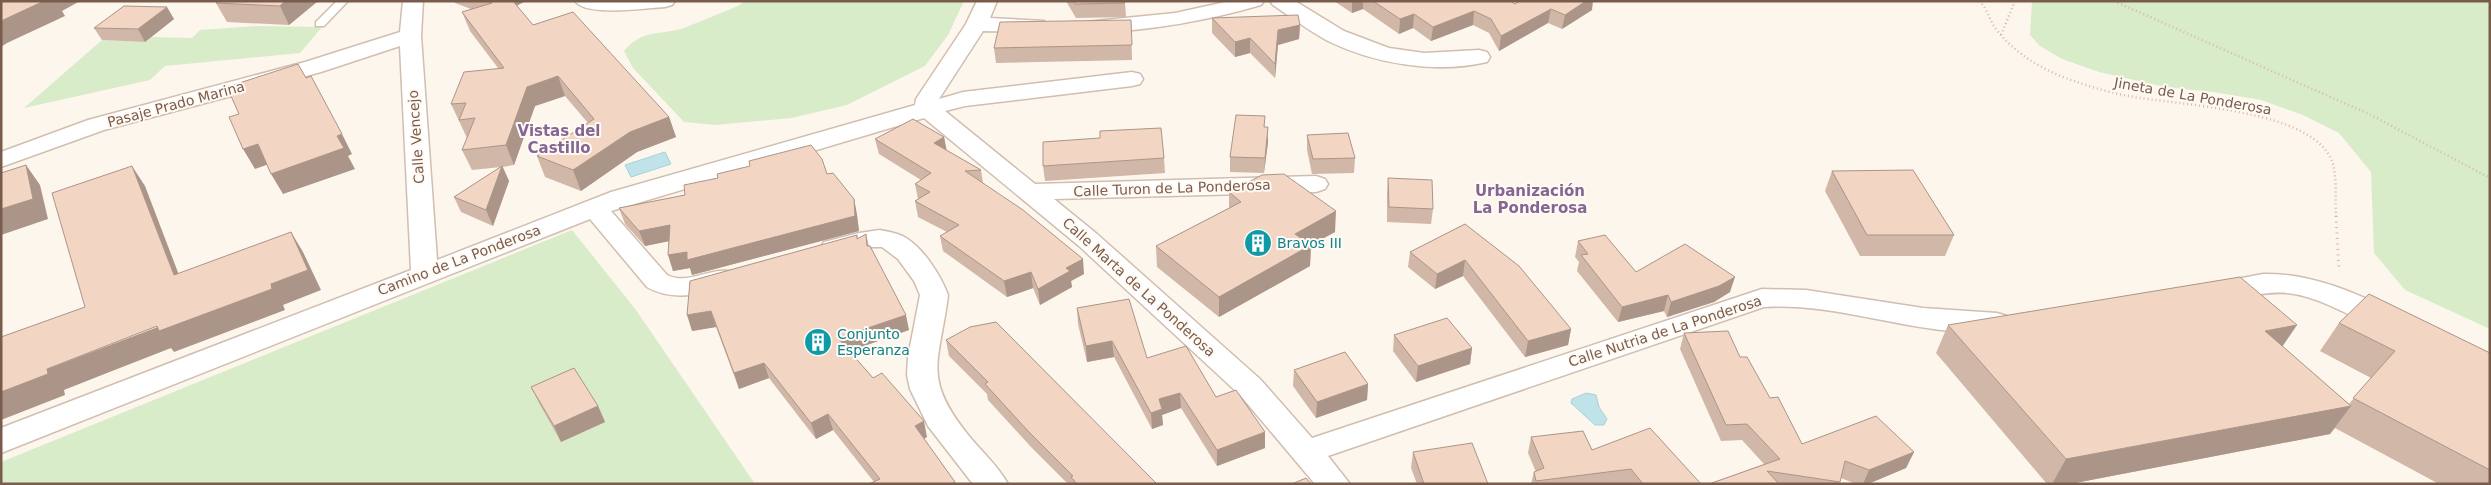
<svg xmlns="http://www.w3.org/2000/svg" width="2491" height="485" font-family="'DejaVu Sans',sans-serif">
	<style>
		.green { fill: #d8ecc9 }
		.water { fill: #bfe3e8; stroke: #a5d3da }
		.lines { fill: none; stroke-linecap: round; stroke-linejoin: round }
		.lane-casing { stroke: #d1beb0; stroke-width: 3 }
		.street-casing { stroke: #d1beb0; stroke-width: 3 }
		.path-far1 { stroke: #d9b8a5; stroke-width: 2.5; stroke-dasharray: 1 3; stroke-linecap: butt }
		.path { stroke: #d9b8a5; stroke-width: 3; stroke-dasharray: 1 4.5; stroke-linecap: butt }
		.lane { fill: #fff; fill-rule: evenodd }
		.street { fill: #fff; fill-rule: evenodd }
		.wall { fill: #d1b7a8 }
		.shaded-wall { fill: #aa9588 }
		.building { fill: #f3d5c3; stroke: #aa9588 }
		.labels { text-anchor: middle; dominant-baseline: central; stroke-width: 4; stroke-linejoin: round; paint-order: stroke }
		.street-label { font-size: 14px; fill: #7a5c4d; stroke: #fffaf3 }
		.culture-label { font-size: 14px; fill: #0d838f; stroke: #fffaf3; text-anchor: start }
		.neighbourhood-label { font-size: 15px; font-weight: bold; fill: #846695; stroke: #fffaf3 }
	</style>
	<rect width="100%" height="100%" fill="#fdf6ec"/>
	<!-- green -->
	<g class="green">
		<path d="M745,1H964L948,35L925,66L847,105L791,118L715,125L684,122L633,68L624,51C644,28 659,36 684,28C702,21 720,13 738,6Z"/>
		<path d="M2032,1H2490V329L2405,290L2374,253L2371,172L2339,133L2303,115L2261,100L2213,92L2165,87L2099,72L2062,59L2040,46L2030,35Z"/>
		<path d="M256,26L322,27L300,53L165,66L150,80L24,108L102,40L145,42L152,37L192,38L200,30Z"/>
		<path d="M572,230L636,310L755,484H1V462Z"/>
	</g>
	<!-- water -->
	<g class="water">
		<path d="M665,152L671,164L631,177L625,165Z"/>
		<path d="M1586,393L1596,395L1599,407L1607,419L1604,425H1595L1571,403L1572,399Z"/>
	</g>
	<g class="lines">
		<!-- lane casing -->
		<g class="lane-casing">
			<path id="lane" d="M337,1H348L324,26H316V22Z"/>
		</g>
		<!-- street casing -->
		<g class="street-casing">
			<g id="street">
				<path d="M403,1H423L421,36L437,260L611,192L915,105L916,99L966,24L977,1H997L990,18L1044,21L1047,26L1044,31L1036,32L983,31L939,99L963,92L1132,72L1140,74L1143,79L1140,84L1132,86L965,106L945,111L1035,184L1316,176L1325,179L1328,184L1325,189L1316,192L1054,199L1097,234L1260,379L1312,438L1762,289L1806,290L1923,308L1997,313L2007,316L2011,323L2007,330C1989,335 1969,332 1950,331C1888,325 1826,303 1764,307L1328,456L1350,484H1315L1240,395L1079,246L924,118L611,211L667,275C689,286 710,266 733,272L737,278L733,284C703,293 676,303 647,287L590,219L1,453V428L411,270L400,46L321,72L104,130L1,167V152L88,120L305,62L400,32Z"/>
				<path d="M575,1H675L672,5L665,7C646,8 586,17 575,1Z"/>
				<path d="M1230,1H1264L1261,5C1206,21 1152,30 1095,33L1087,32L1084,27L1087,22L1095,21L1175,13Z"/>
				<path d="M1270,1H1295L1344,31L1389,48L1424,53L1479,50L1487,52L1490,57L1487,62C1436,74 1375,64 1328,41C1309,31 1291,17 1273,5Z"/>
				<path d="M880,230C889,232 898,233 906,238C924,249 941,276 948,295C940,362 921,377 969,436C982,452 998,466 1008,484H973L928,426L910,389L907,375L908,357L920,295L914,281L898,259L882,247H870L833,257L824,254L820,248L824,242L859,233Z"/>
				<path d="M2263,274C2312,273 2356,293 2399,314L2403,321L2399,328L2389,331C2354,321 2325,297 2287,293C2261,290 2228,304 2206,297L2202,291L2206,285Z"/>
			</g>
		</g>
		<!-- path-far1 -->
		<g class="path-far1">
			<path d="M1979,1C1988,9 1989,20 1996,29C2015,54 2044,71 2074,81C2091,87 2111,93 2129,96C2178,106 2316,108 2333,164C2337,178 2335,202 2336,217"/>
			<path d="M2114,1L2371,115L2490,178"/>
			<path d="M2001,35L2015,1"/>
		</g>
		<!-- path -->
		<path class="path" d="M2336,216L2339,271"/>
		<!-- lane -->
		<use href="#lane" class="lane"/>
		<!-- street -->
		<use href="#street" class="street"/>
	</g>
	<!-- wall -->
	<g class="wall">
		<path d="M219,1H318L289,25L227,22L216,3Z"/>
		<path d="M454,1H525L516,6L533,25L669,117L676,137L637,152L581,191L545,177L537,156L588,123L565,96L535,106L514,165L503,167L509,181L493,226L461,212L454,197L501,167L472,170L462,150L467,138L451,104L498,68L470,31L462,12L471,9L455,3Z"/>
		<path d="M1066,1H1123L1125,3L1126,17L1076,18Z"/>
		<path d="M1334,1H1511L1515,4L1592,10L1562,29L1548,23L1499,51L1489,33L1473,25L1431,41L1413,28L1399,34L1363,9L1352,13Z"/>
		<path d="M1212,18L1300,25L1299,39L1278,45L1275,78L1250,53L1235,57L1212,33Z"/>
		<path d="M174,19L145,42L102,40L94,28Z"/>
		<path d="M1131,20L1132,60L996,63L994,48Z"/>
		<path d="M1264,127L1268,142L1264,173L1230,172V157Z"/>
		<path d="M1307,135L1355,158L1354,173L1312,174L1307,150Z"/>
		<path d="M944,137L946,150L981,170L983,183L1084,274L1071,281L1072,287L1040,305L1033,288L1007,297L943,251L940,236L947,232L918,217L915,201L918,199L915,184L921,180L879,154L875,139Z"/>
		<path d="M1164,158L1165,173L1045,181L1043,166Z"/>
		<path d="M1832,171L1954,235L1945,256H1860L1825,191Z"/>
		<path d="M827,174L854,199L857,215L859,231L692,275L690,268L673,271L668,241L645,246L625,224L619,208L685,195L718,178Z"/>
		<path d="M1388,178L1433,209L1431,224L1387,222V194Z"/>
		<path d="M1229,192L1335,232L1311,245L1310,266L1219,317L1157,267L1156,246L1229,208Z"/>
		<path d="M1465,224L1571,329L1568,345L1525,357L1463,276L1435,289L1408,267L1410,252Z"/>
		<path d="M866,234L869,246L909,330L849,351L873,378L927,437L924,439L955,482H874L833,430L816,439L769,378L739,389L716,327L692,331L857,235L858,239Z"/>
		<path d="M1578,241L1636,272L1730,292L1714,302L1667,317L1664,311L1618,322L1577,271L1579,262L1575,257Z"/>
		<path d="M1077,308L1147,358L1216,397L1265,448L1217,466L1181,408L1162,415L1163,425L1152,429L1114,357L1087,362L1078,324Z"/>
		<path d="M2339,323L2490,353V484H2439L2335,428L2330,434L2070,484H2047L1936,353L1948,325L2283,347L2349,404L2371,378L2320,351Z"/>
		<path d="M1684,333L1740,357L1802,444L1914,452L1906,468L1868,484H1856L1841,478L1839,484H1709L1764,464L1742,440L1721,441L1680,349Z"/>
		<path d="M1394,335L1472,348L1470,364L1416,382L1393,351Z"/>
		<path d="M946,340L1157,484H1068L1031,447L988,400L987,394L949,356Z"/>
		<path d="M1294,370L1368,384L1367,400L1316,418L1293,386Z"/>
		<path d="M531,387L598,406L605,422L561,442L539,403Z"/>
		<path d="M1531,437L1592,450L1701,484H1531L1534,472H1536L1528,453Z"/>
		<path d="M1413,452L1488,484H1417L1411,468Z"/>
	</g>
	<!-- shaded-wall -->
	<g class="shaded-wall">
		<path d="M43,1H80L62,11L65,16L7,43L1,47V21Z"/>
		<path d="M285,1H318L289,25L280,6Z"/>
		<path d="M508,1H526L510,9Z"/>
		<path d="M1352,1H1363V9L1352,13Z"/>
		<path d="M1582,1H1593L1592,10L1562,29L1565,15Z"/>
		<path d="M167,7L174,19L145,42L138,29Z"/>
		<path d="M1551,9L1548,23L1499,51L1501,36Z"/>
		<path d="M1474,11L1473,25L1431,41L1433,27Z"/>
		<path d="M1414,14L1413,28L1399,34L1400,19Z"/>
		<path d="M1300,25L1299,39L1278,45L1275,78V64L1278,30Z"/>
		<path d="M1250,38V53L1235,57V42Z"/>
		<path d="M558,76L565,96L535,106L514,165L506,145L527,87Z"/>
		<path d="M669,117L676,137L637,152L581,191L573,170L630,132Z"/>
		<path d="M1268,127V142L1264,173L1265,158Z"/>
		<path d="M342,134L352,154L348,156L355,169L283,194L271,174L337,136Z"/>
		<path d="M944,137L947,152L934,143Z"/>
		<path d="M258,144L269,164L255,169L243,149Z"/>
		<path d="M26,165L40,185L48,219L1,235V209Z"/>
		<path d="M132,166L145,186L187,296L174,275Z"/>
		<path d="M502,166L509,181L493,226L486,210Z"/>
		<path d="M854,199L857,215L859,231L692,275L690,268L673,271L668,255Z"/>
		<path d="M1336,211L1335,232L1311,245L1310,266L1219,317V297L1295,234Z"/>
		<path d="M670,225L675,240L645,246L639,231Z"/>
		<path d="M291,232L303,252L321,290L283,305L285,310L174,352L171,348L107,373L64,390L65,395L1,420V392L47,369L271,284Z"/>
		<path d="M1083,259L1084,274L1071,281L1072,287L1040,305L1038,289L1066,268Z"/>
		<path d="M1465,260L1463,276L1435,289L1437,274Z"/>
		<path d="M1031,272L1033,288L1007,297L1004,281Z"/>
		<path d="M1735,277L1730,292L1714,302L1667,317L1671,302Z"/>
		<path d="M1668,295L1664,311L1618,322L1622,307Z"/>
		<path d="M711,311L716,327L692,331L687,315Z"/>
		<path d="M906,315L909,330L842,354L838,338Z"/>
		<path d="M2297,325L2278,353L2265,331Z"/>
		<path d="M1571,329L1568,345L1525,357L1528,341Z"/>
		<path d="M1112,341L1114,357L1087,362L1086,346Z"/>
		<path d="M1472,348L1470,364L1416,382L1418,366Z"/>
		<path d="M764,363L769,378L739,389L734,373Z"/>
		<path d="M1368,384L1367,400L1316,418L1317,402Z"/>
		<path d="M1180,393L1181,408L1162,415L1163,425L1152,429L1151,413L1159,399Z"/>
		<path d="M598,406L605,422L561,442L554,426Z"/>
		<path d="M2351,406L2330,434L2070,484H2052L2066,459Z"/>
		<path d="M828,414L833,430L816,439L811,423Z"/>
		<path d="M924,421L927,437L918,442L915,426Z"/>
		<path d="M1265,432V448L1217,466V450Z"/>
		<path d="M1914,452L1906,468L1868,484H1863L1869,470Z"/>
	</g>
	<!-- building -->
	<g class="building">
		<path d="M1,1H44L1,21Z"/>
		<path d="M219,1H285L280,6L216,3Z"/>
		<path d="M488,1H513L533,25L573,12L669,117L630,132L573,170L537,156L594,119L558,76L527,87L506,145L462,150L475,118L459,120L466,103L451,104L464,72L504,68L462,12L492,3Z"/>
		<path d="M1073,1H1123L1125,3L1075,4Z"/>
		<path d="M1373,1H1511L1515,4L1520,1H1586L1565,15L1551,9L1501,36L1491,19L1474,11L1433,27L1414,14L1400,19Z"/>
		<path d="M124,6L167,7L138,29L94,28Z"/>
		<path d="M1298,15L1300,25L1278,30L1275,64L1250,38L1235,42L1212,18Z"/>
		<path d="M1131,20L1132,45L994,48L1000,22Z"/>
		<path d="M298,64L306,78L311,76L342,134L337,136L344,148L271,174L258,144L243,149L229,117L239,114L227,87Z"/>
		<path d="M1236,115L1265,116L1264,127H1268L1265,158L1230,157Z"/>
		<path d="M913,119L944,137L934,143L981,170L965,171L1023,210L1083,259L1066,268L1070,271L1038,289L1031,272L1004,281L940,236L959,225L915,201L930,192L915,184L931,173L875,139Z"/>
		<path d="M1161,128L1164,158L1043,166V142L1100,138V131Z"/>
		<path d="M1348,133L1355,158L1313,159L1307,135Z"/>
		<path d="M811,145L822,159L827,174L833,173L854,199L855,216L687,260V252L668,255L670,225L639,231L619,208L685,195L684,185L718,178L717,174L750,166L749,161Z"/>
		<path d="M26,165L33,199L1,209V173Z"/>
		<path d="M132,166L174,275L291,232L308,270L271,284L272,289L159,331L157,326L47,369L48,374L1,392V337L85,307L52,193Z"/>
		<path d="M502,166L486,210L454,197Z"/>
		<path d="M1913,170L1954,235H1867L1832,171Z"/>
		<path d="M1284,174L1336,211L1295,234L1311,245L1219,297L1156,246L1241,202L1229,192L1262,175Z"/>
		<path d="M1388,178L1432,180L1433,209L1389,207Z"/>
		<path d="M1465,224L1519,266L1571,329L1528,341L1465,260L1437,274L1410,252Z"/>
		<path d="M866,234L867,246H870L906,315L838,338L873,378L882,373L924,421L915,426L955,482L952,484H869L880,479L828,414L811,423L764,363L734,373L711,311L687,315L690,281L857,235V239Z"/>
		<path d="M1605,235L1636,272L1685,244L1735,277L1719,286L1671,302L1668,295L1622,307L1581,255L1588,254L1578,241Z"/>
		<path d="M2240,277L2297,325L2265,331L2351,406L2066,459L1948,325Z"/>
		<path d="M2369,294L2490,353V470L2353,398L2395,351L2339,323Z"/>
		<path d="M1129,299L1147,358L1186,346L1216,397L1236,390L1265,432L1217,450L1180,393L1159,399L1162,409L1151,413L1112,341L1086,346L1077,308Z"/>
		<path d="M1447,318L1472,348L1418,366L1394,335Z"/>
		<path d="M996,322L1157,484H1077L1071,477L1073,476L1028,431L985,384L988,382L946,340L970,327Z"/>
		<path d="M1728,331L1740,357H1747L1770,398L1778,397L1802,444L1876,416L1914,452L1869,470L1845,461L1840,482L1767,471L1779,484H1709L1780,459L1747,424L1726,425L1684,333Z"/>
		<path d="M1345,352L1368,384L1317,402L1294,370Z"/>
		<path d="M574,368L598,406L554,426L531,387Z"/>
		<path d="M1650,428L1701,484H1643L1631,469L1536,481L1534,472L1544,468L1531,437L1583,431L1592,450Z"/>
		<path d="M1472,443L1488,484H1424L1413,452Z"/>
		<path d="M1306,478L1311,484H1292Z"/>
	</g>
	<!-- icons -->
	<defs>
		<g id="building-disc" transform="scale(1.4375)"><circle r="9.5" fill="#0f9aa8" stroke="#fffaf3"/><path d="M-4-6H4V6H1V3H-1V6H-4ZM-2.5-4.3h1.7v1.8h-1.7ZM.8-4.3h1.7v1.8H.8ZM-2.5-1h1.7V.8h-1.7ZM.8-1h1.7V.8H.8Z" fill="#fff"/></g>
	</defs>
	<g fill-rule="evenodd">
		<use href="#building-disc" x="1258" y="243"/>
		<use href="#building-disc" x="818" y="342"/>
	</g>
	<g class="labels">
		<!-- street labels -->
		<g class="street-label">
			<text transform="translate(2193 96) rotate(10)">Jineta de La Ponderosa</text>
			<text transform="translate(176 104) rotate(-15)">Pasaje Prado Marina</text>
			<text transform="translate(416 137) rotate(-94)">Calle Vencejo</text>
			<text transform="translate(1172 188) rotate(-2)">Calle Turon de La Ponderosa</text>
			<text transform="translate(459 260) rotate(-21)">Camino de La Ponderosa</text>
			<text transform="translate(1139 287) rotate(42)">Calle Marta de La Ponderosa</text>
			<text transform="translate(1665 331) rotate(-18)">Calle Nutria de La Ponderosa</text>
		</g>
		<!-- culture labels -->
		<g class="culture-label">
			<text x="1277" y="243">Bravos III</text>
			<text x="837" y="334">Conjunto<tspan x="837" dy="16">Esperanza</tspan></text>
		</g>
		<!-- neighbourhood labels -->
		<g class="neighbourhood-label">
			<text x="559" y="131">Vistas del<tspan x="559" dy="17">Castillo</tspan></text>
			<text x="1530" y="191">Urbanización<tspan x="1530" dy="17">La Ponderosa</tspan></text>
		</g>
	</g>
	<!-- border -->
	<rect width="2491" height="485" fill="none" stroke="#7a5c4d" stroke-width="5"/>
</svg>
